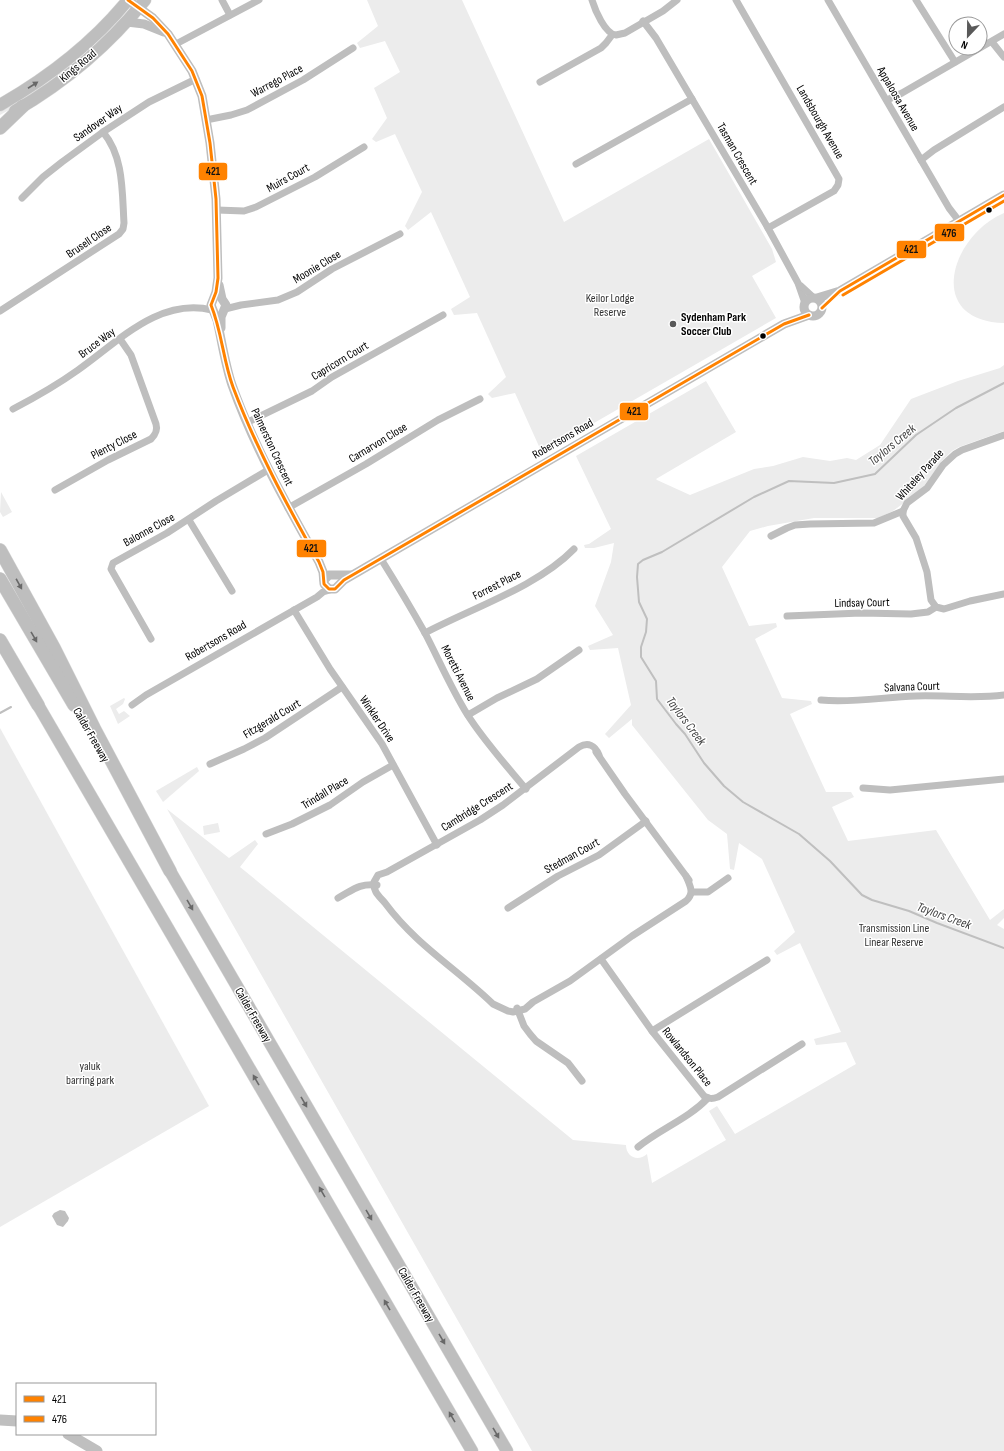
<svg xmlns="http://www.w3.org/2000/svg" width="1004" height="1451" font-family="'Sofia Sans Condensed',sans-serif">
	<style>
		.green { fill: #ececec }
		.water { fill: #bfbfbf }
		.lines { fill: none; stroke-linecap: round; stroke-linejoin: round }
		.stream { stroke: #bfbfbf; stroke-width: 2 }
		.river { stroke: #bfbfbf; stroke-width: 11 }
		.primary-casing { stroke: #dbdbdb; stroke-width: 13 }
		.trunk-casing { stroke: #dbdbdb; stroke-width: 13 }
		.motorway-casing { stroke: #dbdbdb; stroke-width: 14 }
		.minor { stroke: #bebebe; stroke-width: 7 }
		.tertiary { stroke: #bebebe; stroke-width: 9 }
		.primary { stroke: #bebebe; stroke-width: 12 }
		.trunk { stroke: #bebebe; stroke-width: 12 }
		.motorway { stroke: #bebebe; stroke-width: 13 }
		.bus-1-casing { stroke: #fff; stroke-width: 6 }
		.bus-2-casing { stroke: #fff; stroke-width: 6 }
		.bus-1 { stroke: #ff8200; stroke-width: 3 }
		.bus-2 { stroke: #ff8200; stroke-width: 3 }
		.oneway { fill: #686868 }
		.bus-dot { fill: #000; stroke: #fff; stroke-width: 1.5 }
		.poi-dot { fill: #595959; stroke: #fff; stroke-width: 1.5 }
		.labels { text-anchor: middle; dominant-baseline: central; stroke-width: 3; stroke-linejoin: round; paint-order: stroke }
		.street-label { font-size: 12px; fill: #000; stroke: #fff }
		.park-label { font-size: 12px; fill: #333; stroke: #fff }
		.poi-label { font-size: 12px; font-weight: bold; fill: #000; stroke: #fff; text-anchor: start }
		.water-label { font-size: 13px; font-style: italic; fill: #444; stroke: #fff }
		.line-badge { stroke: #fff; stroke-width: 1.5 }
		.pale-badge-label { font-size: 11px; text-anchor: middle; font-weight: bold; fill: #111 }
	</style>
	<rect width="100%" height="100%" fill="#fff"/>
	<!-- green -->
	<g class="green">
		<path d="M367,0H462L564,222L709,139L772,249L776,262L752,276L776,318L542,453L515,393L492,398L488,394L506,377L477,313L454,315L451,309L470,297L431,212L408,230L405,226L422,192L395,134L376,142L372,139L387,118L374,88L400,72L385,41L360,48L357,43L378,26Z"/>
		<path d="M84,55L86,57L25,101L0,115V109Z"/>
		<path d="M1004,213V323C925,321 950,236 1004,213Z"/>
		<path d="M1004,365V431L959,447L952,451L942,461L921,490L893,511L878,518H814L768,526L750,531L722,567L749,626L776,623L777,627L755,639L782,698L811,701L812,704L790,714L826,792H851L854,797L832,807L848,841L936,830L990,920L1004,909V918L997,925L1004,929V1451H532L167,809L229,858L255,840L258,844L240,867L573,1140L626,1145C626,1157 638,1162 647,1154L652,1183L726,1140L709,1111L717,1106L735,1134L856,1064L846,1042L816,1045L814,1039L841,1032L800,943L777,955L774,951L795,932L762,859L739,843L734,870L730,869L727,834L708,820L632,725V719L609,738L605,734L631,705L618,648L590,650L588,646L613,635L595,606L611,562L614,543L594,548H585L584,545L589,544L611,529L576,456L706,381L736,432L656,479L657,480L690,495L754,469L773,466L803,457L830,461L847,458L856,460L880,445L911,399L958,381L1000,368Z"/>
		<path d="M1,492L12,512L3,517L0,512Z"/>
		<path d="M124,698L125,699L123,704L116,709L119,714L124,711L130,716L118,724L110,706Z"/>
		<path d="M0,728L209,1106L0,1227Z"/>
		<path d="M197,767L199,771L163,802L156,791Z"/>
		<path d="M218,823L220,832L204,835L203,826Z"/>
	</g>
	<!-- water -->
	<path class="water" d="M60,1210L65,1211L69,1218L68,1221L63,1227L57,1225L52,1216L54,1213Z"/>
	<g class="lines">
		<!-- stream -->
		<g class="stream">
			<path d="M1004,383L956,408L916,435L875,474L834,483L789,481L754,497L662,552L643,560L638,564L637,577L639,602L647,619L646,632L641,647V657L656,681L657,699L676,724L685,734L704,763L724,786L743,802L799,834L830,861L862,895L872,900L909,911L937,923L1004,948"/>
			<path d="M0,713L11,707"/>
		</g>
		<!-- river -->
		<g class="river">
			<path d="M0,1420L17,1421"/>
			<path d="M68,1434L97,1451"/>
		</g>
		<!-- primary casing -->
		<g class="primary-casing">
			<g id="primary">
				<path d="M0,105C49,77 92,44 128,0"/>
				<path d="M15,111C65,82 109,45 145,0"/>
			</g>
		</g>
		<!-- trunk casing -->
		<g class="trunk-casing">
			<g id="trunk">
				<path d="M38,705L472,1451"/>
				<path d="M170,871L507,1451"/>
			</g>
		</g>
		<!-- motorway casing -->
		<g class="motorway-casing">
			<g id="motorway">
				<path d="M0,128L23,106"/>
				<path d="M0,550L54,648L94,728L170,871"/>
				<path d="M0,579L74,705"/>
				<path d="M0,640L38,705"/>
			</g>
		</g>
		<!-- minor -->
		<g class="minor">
			<path d="M222,0L230,15"/>
			<path d="M592,0C595,10 605,34 616,35L625,33L663,11L677,0"/>
			<path d="M736,0L839,179L838,185L834,191L768,228"/>
			<path d="M828,0L949,208L959,221"/>
			<path d="M916,0L955,62"/>
			<path d="M643,21L656,38L768,228L798,283L805,303"/>
			<path d="M992,42L1004,57"/>
			<path d="M176,44L259,0"/>
			<path d="M540,82L601,48L606,43L612,35"/>
			<path d="M887,100L902,93L1004,34"/>
			<path d="M206,120L231,115L247,110L303,80L353,48"/>
			<path d="M921,160L934,150L1004,107"/>
			<path d="M576,164L692,99"/>
			<path d="M22,198L43,177L62,162L103,132L149,102L196,79"/>
			<path d="M217,210L244,211L256,207L315,177L364,147"/>
			<path d="M801,286L814,298"/>
			<path d="M225,309L241,305L278,300L297,292L332,269L400,234"/>
			<path d="M0,311L119,234L123,229L124,223C122,192 124,157 103,132"/>
			<path d="M13,409C36,397 57,385 78,370C118,342 159,297 212,310"/>
			<path d="M248,422L312,391L332,377L443,315"/>
			<path d="M1004,435L962,450L955,454L943,465L927,488L907,503L903,511V516L916,538L927,572L931,600L936,607L944,609L970,601L1004,594"/>
			<path d="M55,490L108,460L151,439C155,435 158,431 156,424L131,355L120,339"/>
			<path d="M288,508L366,464L438,420L480,399"/>
			<path d="M189,520L232,591"/>
			<path d="M771,536L787,528L795,525L810,524L874,523L903,511"/>
			<path d="M381,559C396,583 411,608 425,633C439,660 451,688 467,714C484,741 506,765 526,789"/>
			<path d="M294,610L330,669L382,744L437,845"/>
			<path d="M787,616L861,613L911,614L928,612L936,607"/>
			<path d="M425,633C472,608 537,587 574,549"/>
			<path d="M151,639L111,569L113,563L167,533L216,501L268,470"/>
			<path d="M821,700C853,703 884,697 916,696C945,695 975,699 1004,695"/>
			<path d="M132,705L146,695L317,597L323,592L333,589"/>
			<path d="M468,715L497,698L537,679L579,650"/>
			<path d="M596,752L625,794L689,880"/>
			<path d="M599,755C595,745 588,742 579,747L503,805L480,820L387,872L378,875L374,882C373,892 379,896 385,903C416,945 457,969 493,1004L508,1011L513,1012L525,1009L533,1002L570,981L632,936L686,901C695,893 690,886 686,876"/>
			<path d="M210,764L244,749L265,738L342,687"/>
			<path d="M863,788L890,790L1004,779"/>
			<path d="M266,834L292,824L330,805L363,782L393,765"/>
			<path d="M692,892H708L728,878"/>
			<path d="M338,898C353,890 359,883 377,885"/>
			<path d="M508,908L558,876L599,855L646,821"/>
			<path d="M601,959L652,1031L704,1096C709,1099 712,1099 718,1097L802,1044"/>
			<path d="M517,1008L524,1026L530,1034L536,1041L568,1063L582,1081"/>
			<path d="M652,1031L767,960"/>
			<path d="M638,1147C660,1129 688,1119 708,1098"/>
		</g>
		<!-- tertiary -->
		<g class="tertiary">
			<path d="M128,0L153,18L168,34L192,71L202,96L210,143L216,199L218,278L216,292L211,305L217,320C222,342 225,364 232,385C254,447 287,505 319,562L323,572L324,584L329,589H335L344,580L784,324L809,315"/>
			<path d="M127,22L144,24L164,32"/>
			<path d="M219,285L222,299L226,305L221,317V328"/>
			<path d="M817,298L840,291L1004,195"/>
			<circle cx="813" cy="307" r="9"/>
			<path d="M324,580L329,575H351"/>
		</g>
		<!-- primary -->
		<use href="#primary" class="primary"/>
		<!-- trunk -->
		<use href="#trunk" class="trunk"/>
		<!-- motorway -->
		<use href="#motorway" class="motorway"/>
		<!-- bus-1 casing -->
		<g class="bus-1-casing">
			<g id="bus-1">
				<path d="M128,0L153,18L168,34L192,71L202,96L210,143L216,199L218,278L216,292L211,305C222,332 223,360 233,387C256,448 287,505 319,562L323,572L324,584L329,589H335L344,580L784,324L809,315"/>
				<path d="M822,308L840,291L1004,195"/>
			</g>
		</g>
		<!-- bus-2 casing -->
		<g class="bus-2-casing">
			<path id="bus-2" d="M843,295L1004,201"/>
		</g>
		<!-- bus-1 -->
		<use href="#bus-1" class="bus-1"/>
		<!-- bus-2 -->
		<use href="#bus-2" class="bus-2"/>
	</g>
	<!-- one-way arrows -->
	<defs><path id="oneway-solid" d="M-6-.8H1V-3.2L6.5 0L1 3.2V.8H-6Z"/></defs>
	<g class="oneway">
		<use href="#oneway-solid" transform="translate(33 85) rotate(-33)"/>
		<use href="#oneway-solid" transform="translate(19 584) rotate(61)"/>
		<use href="#oneway-solid" transform="translate(34 637) rotate(60)"/>
		<use href="#oneway-solid" transform="translate(190 905) rotate(60)"/>
		<use href="#oneway-solid" transform="translate(256 1080) rotate(-120)"/>
		<use href="#oneway-solid" transform="translate(304 1102) rotate(60)"/>
		<use href="#oneway-solid" transform="translate(322 1192) rotate(-120)"/>
		<use href="#oneway-solid" transform="translate(369 1215) rotate(60)"/>
		<use href="#oneway-solid" transform="translate(387 1305) rotate(-120)"/>
		<use href="#oneway-solid" transform="translate(442 1339) rotate(60)"/>
		<use href="#oneway-solid" transform="translate(452 1417) rotate(-120)"/>
		<use href="#oneway-solid" transform="translate(496 1433) rotate(60)"/>
	</g>
	<!-- markers -->
	<g class="bus-dot">
		<circle cx="989" cy="210" r="3.5"/>
		<circle cx="763" cy="336" r="3.5"/>
	</g>
	<circle class="poi-dot" cx="673" cy="324" r="4"/>
	<g class="labels">
		<!-- street labels -->
		<g class="street-label">
			<text transform="translate(78 66) rotate(-40)">Kings Road</text>
			<text transform="translate(277 81) rotate(-28)">Warrego Place</text>
			<text transform="translate(898 99) rotate(60)">Appaloosa Avenue</text>
			<text transform="translate(820 122) rotate(60)">Landsbourgh Avenue</text>
			<text transform="translate(98 123) rotate(-35)">Sandover Way</text>
			<text transform="translate(737 154) rotate(60)">Tasman Crescent</text>
			<text transform="translate(288 178) rotate(-29)">Muirs Court</text>
			<text transform="translate(89 241) rotate(-34)">Brusell Close</text>
			<text transform="translate(317 267) rotate(-31)">Moonie Close</text>
			<text transform="translate(97 343) rotate(-37)">Bruce Way</text>
			<text transform="translate(340 361) rotate(-31)">Capricorn Court</text>
			<text transform="translate(563 439) rotate(-30)">Robertsons Road</text>
			<text transform="translate(378 443) rotate(-31)">Carnarvon Close</text>
			<text transform="translate(114 445) rotate(-27)">Plenty Close</text>
			<text transform="translate(272 447) rotate(65)">Palmerston Crescent</text>
			<text transform="translate(920 475) rotate(-48)">Whiteley Parade</text>
			<text transform="translate(149 530) rotate(-29)">Balonne Close</text>
			<text transform="translate(497 585) rotate(-27)">Forrest Place</text>
			<text transform="translate(862 603) rotate(-1)">Lindsay Court</text>
			<text transform="translate(216 641) rotate(-30)">Robertsons Road</text>
			<text transform="translate(458 673) rotate(63)">Moretti Avenue</text>
			<text transform="translate(912 687) rotate(-2)">Salvana Court</text>
			<text transform="translate(272 719) rotate(-31)">Fitzgerald Court</text>
			<text transform="translate(377 719) rotate(56)">Winkler Drive</text>
			<text transform="translate(91 735) rotate(60)">Calder Freeway</text>
			<text transform="translate(325 793) rotate(-31)">Trindall Place</text>
			<text transform="translate(477 807) rotate(-32)">Cambridge Crescent</text>
			<text transform="translate(572 856) rotate(-29)">Stedman Court</text>
			<text transform="translate(253 1015) rotate(60)">Calder Freeway</text>
			<text transform="translate(687 1057) rotate(51)">Rowlandson Place</text>
			<text transform="translate(416 1295) rotate(60)">Calder Freeway</text>
		</g>
		<!-- park labels -->
		<g class="park-label">
			<text x="610" y="298">Keilor Lodge<tspan x="610" dy="14">Reserve</tspan></text>
			<text x="894" y="928">Transmission Line<tspan x="894" dy="14">Linear Reserve</tspan></text>
			<text x="90" y="1066">yaluk<tspan x="90" dy="14">barring park</tspan></text>
		</g>
		<!-- poi labels -->
		<g class="poi-label">
			<text x="681" y="317">Sydenham Park<tspan x="681" dy="14">Soccer Club</tspan></text>
		</g>
		<!-- water labels -->
		<g class="water-label">
			<text transform="translate(892 445) rotate(-40)">Taylors Creek</text>
			<text transform="translate(686 721) rotate(53)">Taylors Creek</text>
			<text transform="translate(944 916) rotate(20)">Taylors Creek</text>
		</g>
	</g>
	<g class="line-badge">
		<rect x="198" y="162" width="30" height="19" rx="4" fill="#ff8200"/>
		<rect x="934" y="223" width="31" height="19" rx="4" fill="#ff8200"/>
		<rect x="896" y="240" width="31" height="19" rx="4" fill="#ff8200"/>
		<rect x="619" y="402" width="30" height="19" rx="4" fill="#ff8200"/>
		<rect x="296" y="539" width="31" height="19" rx="4" fill="#ff8200"/>
	</g>
	<g class="pale-badge-label">
		<text x="213" y="175">421</text>
		<text x="949" y="237">476</text>
		<text x="911" y="253">421</text>
		<text x="634" y="415">421</text>
		<text x="311" y="552">421</text>
	</g>
	<!-- legend -->
	<rect x="16" y="1383" width="140" height="52" fill="#ffffff" stroke="#999999"/>
	<rect x="24" y="1396" width="20" height="6" fill="#ff8200" stroke="#999999"/>
	<text x="52" y="1403" font-size="12" fill="#000000">421</text>
	<rect x="24" y="1416" width="20" height="6" fill="#ff8200" stroke="#999999"/>
	<text x="52" y="1423" font-size="12" fill="#000000">476</text>
	<!-- north arrow -->
	<g transform="translate(968 36) rotate(202)"><circle r="19" fill="#ffffff" stroke="#999999"/>
	<path d="M0-3L7 15L0 10L-7 15Z" fill="#595959"/>
	<text y="-6" font-size="11" font-weight="bold" text-anchor="middle" fill="#000000">N</text>
	</g>
</svg>
